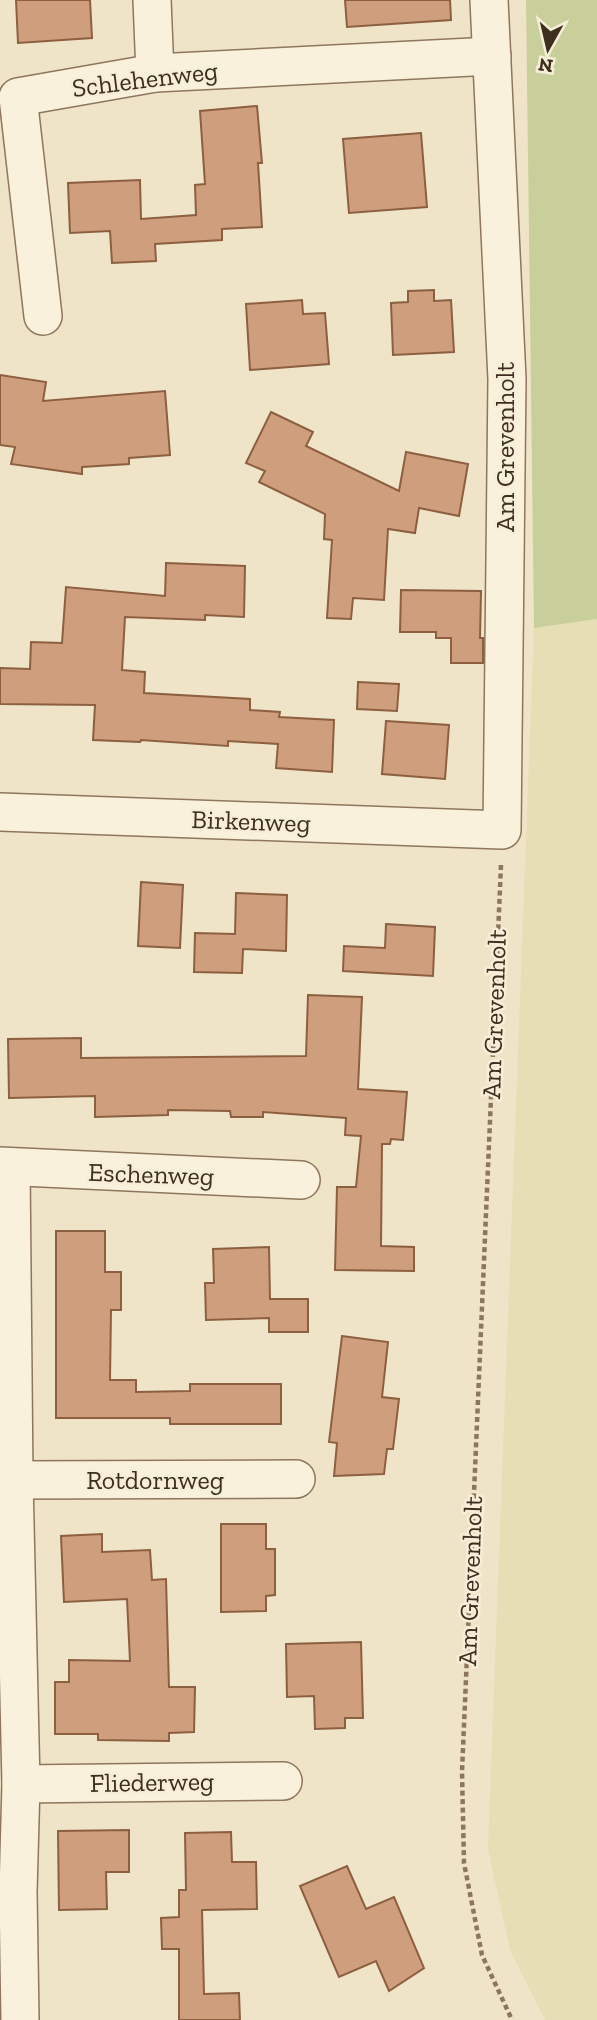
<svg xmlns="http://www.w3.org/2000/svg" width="597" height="2020" font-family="'Zilla Slab',serif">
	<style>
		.farmland { fill: #e6deb5 }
		.green { fill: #c9cf9b }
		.building { fill: #cf9f7d; stroke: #8d5f41; stroke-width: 2 }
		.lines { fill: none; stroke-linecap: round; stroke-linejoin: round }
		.minor-casing { stroke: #8d765c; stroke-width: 40 }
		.path { stroke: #8d765c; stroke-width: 4.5; stroke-dasharray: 5 3.5; stroke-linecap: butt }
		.minor { stroke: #faf1dc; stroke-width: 37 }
		.labels { text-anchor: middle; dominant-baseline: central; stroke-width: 5; stroke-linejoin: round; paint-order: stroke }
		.street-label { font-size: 26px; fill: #3d2e20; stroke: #f7eed8 }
	</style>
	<rect width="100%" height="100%" fill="#f0e4c8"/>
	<!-- farmland -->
	<path class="farmland" d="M597,619V2020H545L510,1950L488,1849L534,628Z"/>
	<!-- green -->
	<path class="green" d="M526,0H597V619L534,628Z"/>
	<!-- building -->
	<g class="building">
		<path d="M16,0H90L92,38L18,43Z"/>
		<path d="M345,0H450L451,20L347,27Z"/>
		<path d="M257,106L262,163H258L262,227L222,229V240L155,244L156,261L112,263L110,231L70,233L68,183L140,180L141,219L196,215L195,185L205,184L200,111Z"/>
		<path d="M421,133L427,207L349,213L343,139Z"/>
		<path d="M434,290V301L451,300L454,352L393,355L391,303L408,302V291Z"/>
		<path d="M302,300L303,314L325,313L329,364L250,370L246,304Z"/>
		<path d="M0,375L46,382L43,401L165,391L170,455L129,458V464L82,467V474L11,464L15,447L0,445Z"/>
		<path d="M271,412L313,432L306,446L399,491L406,452L468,464L459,516L419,508L415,533L388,529L384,600L353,598L351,619L327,618L332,540L324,539L325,514L259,482L265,471L246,463Z"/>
		<path d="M166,563L245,566L244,617L205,615V620L125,617L122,670L145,672L144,693L250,699V710L280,712L279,717L334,720L332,772L276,768L278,744L228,741V746L141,740L140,742L93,740L95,705L0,704V668L30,669L31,642L62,643L66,587L165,596Z"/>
		<path d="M401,590L481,591L480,638H483V663H451V638H436V632H400Z"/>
		<path d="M358,682L399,684L397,711L357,709Z"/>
		<path d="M386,721L449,725L445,779L382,774Z"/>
		<path d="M141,882L183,885L180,948L138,946Z"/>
		<path d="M236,893L287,895L286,951L243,949L242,973L194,972L195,933L235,934Z"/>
		<path d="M386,924L435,927L433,976L343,971L344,946L385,948Z"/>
		<path d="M308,995L362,997L358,1089L407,1092L403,1140L391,1139L390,1144H382L381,1246L414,1247V1271L335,1270L337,1187H356L361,1136L345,1135L346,1118L263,1112V1117H231L230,1111L168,1110V1115L95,1117V1096L9,1098L8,1039L81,1038V1058L306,1056Z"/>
		<path d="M56,1231H105V1272H121V1310H111L110,1380H136V1392L190,1391V1384H281V1424H170V1418H56Z"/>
		<path d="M269,1247L270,1299H308V1332H269V1318L206,1320L205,1283H214L213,1249Z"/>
		<path d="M342,1336L388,1342L382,1397L399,1399L393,1449H387L384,1474L334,1476L337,1443L329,1442Z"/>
		<path d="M221,1524H266V1549H275V1595L266,1596V1611L221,1612Z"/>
		<path d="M102,1534V1552L150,1550L152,1580L166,1579L169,1687H195L194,1732L169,1733V1741L98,1740V1734H55V1682H69V1660L130,1661L127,1599L64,1602L61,1536Z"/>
		<path d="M361,1642L363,1718H345V1728L315,1729L314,1696L287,1697L286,1644Z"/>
		<path d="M129,1830V1872H106L107,1909L59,1910L58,1831Z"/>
		<path d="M231,1832L232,1862H256L257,1909L202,1910L204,1994L239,1993L240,2020H179V1949H162L161,1918L179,1917V1890H186L185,1833Z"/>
		<path d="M347,1866L366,1909L394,1897L424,1968L389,1991L376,1961L339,1977L300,1886Z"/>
	</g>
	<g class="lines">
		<!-- minor casing -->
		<g class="minor-casing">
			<g id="minor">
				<path d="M152,0L155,73"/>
				<path d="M43,316L18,97L155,73L492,56"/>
				<path d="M0,812L502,830L507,379L489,0"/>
				<path d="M0,1166L301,1180"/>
				<path d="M11,1168L14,1480L21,1784L18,1892L20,2020"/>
				<path d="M14,1480L296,1479"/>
				<path d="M21,1784L283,1781"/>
			</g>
		</g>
		<!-- path -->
		<path class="path" d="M501,865L462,1772L464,1863L482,1955L512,2020"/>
		<!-- minor -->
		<use href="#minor" class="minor"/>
	</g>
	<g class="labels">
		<!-- street labels -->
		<g class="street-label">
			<text transform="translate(145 79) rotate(-7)">Schlehenweg</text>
			<text transform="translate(505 447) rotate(-90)">Am Grevenholt</text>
			<text transform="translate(251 821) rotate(2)">Birkenweg</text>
			<text transform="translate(494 1014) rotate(-88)">Am Grevenholt</text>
			<text transform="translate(151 1174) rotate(2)">Eschenweg</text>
			<text x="155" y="1480">Rotdornweg</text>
			<text transform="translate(470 1581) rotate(-88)">Am Grevenholt</text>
			<text transform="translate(152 1782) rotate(-1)">Fliederweg</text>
		</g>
	</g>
	<!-- north arrow -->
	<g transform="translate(548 49) rotate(188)" stroke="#f7eed8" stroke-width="5" paint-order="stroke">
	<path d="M0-5L12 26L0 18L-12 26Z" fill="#3d2e20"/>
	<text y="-10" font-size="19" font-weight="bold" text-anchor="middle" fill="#3d2e20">N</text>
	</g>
</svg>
